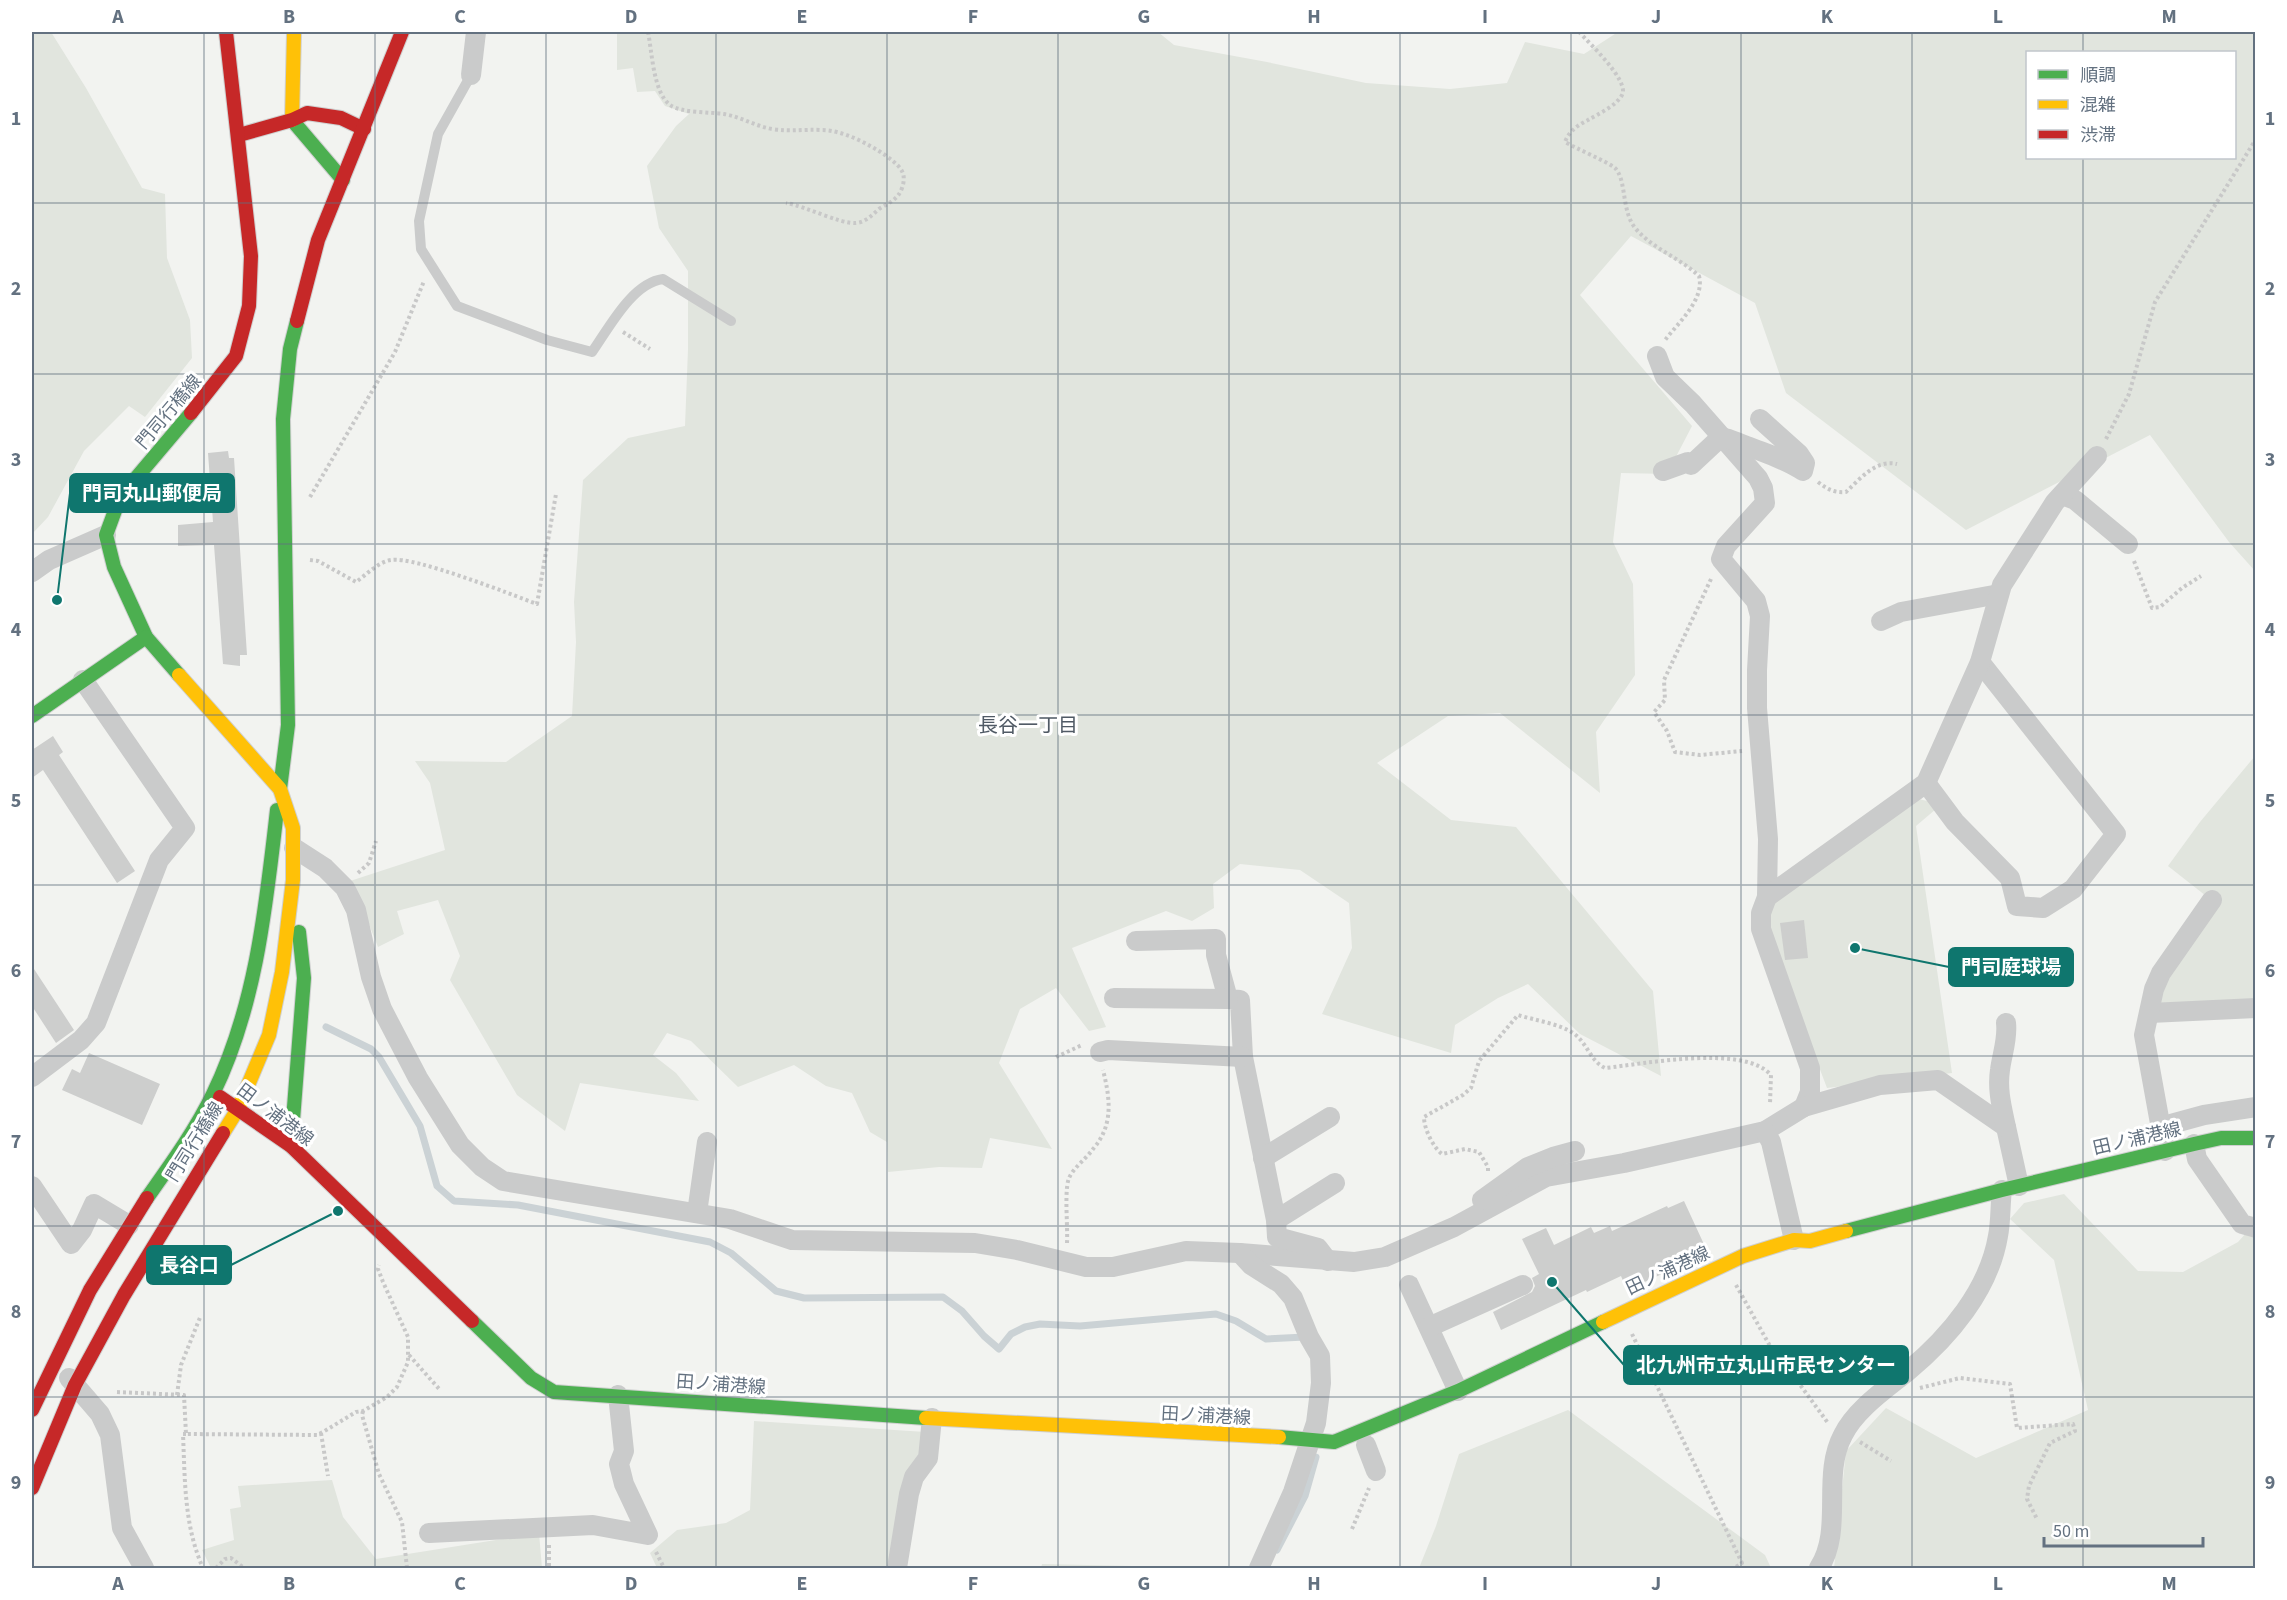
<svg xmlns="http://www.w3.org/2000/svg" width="2287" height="1600" font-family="'Source Sans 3','Noto Sans JP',sans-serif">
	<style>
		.green { fill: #e1e5de; fill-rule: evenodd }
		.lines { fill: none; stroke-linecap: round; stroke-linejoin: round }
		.stream { stroke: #cbd2d5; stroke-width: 7 }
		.building { fill: #cdcecd }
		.fast-casing { stroke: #cfd0d0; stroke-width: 16 }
		.slow-casing { stroke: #cfd0d0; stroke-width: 16 }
		.jam-casing { stroke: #cfd0d0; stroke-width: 16 }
		.path { stroke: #c8c8c8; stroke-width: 4; stroke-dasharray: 3 3; stroke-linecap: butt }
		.lane { stroke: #cacbcb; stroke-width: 10 }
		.street { stroke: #cacbcb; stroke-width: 20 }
		.fast { stroke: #4caf50; stroke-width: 14 }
		.slow { stroke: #ffc107; stroke-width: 14 }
		.jam { stroke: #c62828; stroke-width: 14 }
		.grid { fill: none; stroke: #637180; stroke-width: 1.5; stroke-opacity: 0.55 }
		.labels { text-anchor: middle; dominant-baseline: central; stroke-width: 6; stroke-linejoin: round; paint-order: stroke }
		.street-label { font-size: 18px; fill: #637180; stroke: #fff }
		.neighbourhood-label { font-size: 20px; fill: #505a65; stroke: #fff }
		.leader { fill: none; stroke: #0f766e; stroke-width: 2 }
		.callout-dot { fill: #0f766e; stroke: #fff; stroke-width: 2 }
		.callout { fill: #0f766e; stroke: #0f766e; stroke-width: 2 }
		.callout-label { font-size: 20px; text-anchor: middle; font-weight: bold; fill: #fff }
		.neatline { fill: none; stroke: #637180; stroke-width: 2 }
		.grid-label { font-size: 20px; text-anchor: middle; font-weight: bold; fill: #637180 }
	</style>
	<rect width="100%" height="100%" fill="#f2f3f0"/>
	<!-- green -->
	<g class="green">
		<path d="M32,32H51L86,88L142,188L165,194L167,258L190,320L192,358L145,417L129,406L84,451L48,517L32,534Z"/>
		<path d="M617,32H1158L1174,45L1267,62L1366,83L1450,89L1507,83L1525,42L1584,54L1618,32H2255V571L2229,542L2150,435L1966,530L1786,393L1755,303L1631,236L1580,295L1692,426L1667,474L1621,473L1613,542L1633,584L1635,675L1596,732L1600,793L1500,713L1448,716L1377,763L1451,820L1516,827L1653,991L1661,1076L1580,1034L1528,984L1498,998L1455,1025L1451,1053L1322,1014L1352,948L1349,903L1300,870L1240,864L1213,884L1214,908L1192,921L1166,911L1072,948L1106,1027L1089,1031L1056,988L1020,1009L999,1063L1052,1149L990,1138L982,1168L939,1167L888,1172L887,1142L870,1132L852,1093L826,1086L794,1065L738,1087L691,1041L667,1033L653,1055L676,1073L699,1101L580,1083L565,1131L517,1095L450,980L460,956L438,900L397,911L404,934L378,947L359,899L347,882L445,850L430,783L415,761L506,762L572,716L576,642L574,602L583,480L628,438L685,426L688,349V271L659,228L647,166L676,126L689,114L665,106L655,91L637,92L633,68L617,70ZM2028,52H2234V158H2028Z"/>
		<path d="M2255,756V1001L2157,1005L2159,990L2215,903L2168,866L2200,822Z"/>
		<path d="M1919,799L1931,802L1936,809L1916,826L1952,1073L1827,1088L1783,972L1768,923L1772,901Z"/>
		<path d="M2064,1194L2138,1271L2183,1272L2238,1242L2255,1223V1568H1834L1846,1451L1886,1408L1976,1458L2088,1410L2054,1260L2010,1219L2024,1203Z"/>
		<path d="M1568,1410L1765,1555L1771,1568H1419L1436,1526L1459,1454Z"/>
		<path d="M754,1421L926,1432L893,1568H657L650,1553L677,1530L726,1523L750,1510Z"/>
		<path d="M332,1480L343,1517L376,1559L539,1533L542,1568H211L202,1550L234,1540L230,1509L241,1507L238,1486Z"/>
		<path d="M1042,1564L1178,1567L1179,1568H1041Z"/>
	</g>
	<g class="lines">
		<!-- stream -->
		<g class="stream">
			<path d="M326,1027L371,1049L379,1057L420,1126L437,1186L454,1201L518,1205L710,1242L731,1253L776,1291L804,1298L943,1297L962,1311L984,1336L999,1349L1011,1334L1025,1327L1040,1324L1080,1326L1216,1314L1236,1321L1266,1339L1305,1337"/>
			<path d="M1277,1550L1305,1496L1316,1457"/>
		</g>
	</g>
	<!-- building -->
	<g class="building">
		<path d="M228,451L229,458H234L247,655H240V666L223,664L214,545L178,546V525L213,522L208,453Z"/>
		<path d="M53,736L63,752L59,755L135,871L117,883L43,770L32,778V750Z"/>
		<path d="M1804,920L1808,958L1785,960L1780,923Z"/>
		<path d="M32,966L74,1030L56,1043L32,1006Z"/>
		<path d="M89,1053L160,1084L142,1125L62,1090L72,1069L80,1073Z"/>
		<path d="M1684,1201L1708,1253L1627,1290L1621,1276L1587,1292L1586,1290L1501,1330L1493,1312L1532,1292L1535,1286L1532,1278L1539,1274L1522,1239L1546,1228L1554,1245L1591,1227L1594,1233L1610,1226L1612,1231L1667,1206L1668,1208Z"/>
	</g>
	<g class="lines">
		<!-- fast casing -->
		<g class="fast-casing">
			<g id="fast">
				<path d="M292,120L343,180"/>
				<path d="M179,675L146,637L114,567L106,535L120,497L191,413"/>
				<path d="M32,716L146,637"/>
				<path d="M280,789L288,725L283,419L290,349L297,321"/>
				<path d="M291,1146L304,978L299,932"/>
				<path d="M147,1198C171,1164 195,1131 213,1094C256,1006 266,906 277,810"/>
				<path d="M1846,1231L2002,1190L2194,1144L2221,1138H2256"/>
				<path d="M472,1321L531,1378L554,1392L926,1418"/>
				<path d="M1279,1437L1334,1442L1458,1391L1603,1322"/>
			</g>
		</g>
		<!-- slow casing -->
		<g class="slow-casing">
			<g id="slow">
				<path d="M292,120L294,32"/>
				<path d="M179,675L280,789L293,828V880L282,972L269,1035L238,1109L223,1133"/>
				<path d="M1603,1322L1743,1256L1794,1240L1810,1241L1846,1231"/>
				<path d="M926,1418L1279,1437"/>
			</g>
		</g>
		<!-- jam casing -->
		<g class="jam-casing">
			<g id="jam">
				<path d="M239,135L292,120L307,113L341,118L364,129"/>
				<path d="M297,321L318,240L402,32"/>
				<path d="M191,413L236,356L249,306L251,256L226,32"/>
				<path d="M220,1097L291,1146L472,1321"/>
				<path d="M32,1410L90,1290L147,1198"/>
				<path d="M32,1488L75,1385L124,1295L223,1133"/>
			</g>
		</g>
		<!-- path -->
		<g class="path">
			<path d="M648,32C652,51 653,92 670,105C681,113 710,112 724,114C741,117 755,126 772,129C792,132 803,129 822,130C842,130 869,144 885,155C898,165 908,171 902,188C898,200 888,203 879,209C872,215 866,222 856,223C840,224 805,206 786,203"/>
			<path d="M1579,32C1588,42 1630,81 1622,95C1616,106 1598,114 1588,120C1578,125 1569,131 1565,142C1575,148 1608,162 1615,168C1627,180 1621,212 1636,229C1653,249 1680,258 1699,276C1705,299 1679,322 1665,340"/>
			<path d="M623,332L650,349"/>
			<path d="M2106,439L2129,394L2155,302L2256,139"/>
			<path d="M1818,482C1827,489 1834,493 1846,492C1860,479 1876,459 1897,464"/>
			<path d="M310,497L395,352L424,281"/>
			<path d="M310,560L318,561L356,582C366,575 378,562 391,560C414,556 510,594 537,604L556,494"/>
			<path d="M2134,561L2152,608L2160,607L2182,588L2201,576"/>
			<path d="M1711,579L1664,680L1665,700L1654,712L1667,731L1675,752L1700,755L1742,751"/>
			<path d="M358,873L369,863L376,841"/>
			<path d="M1056,1057L1082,1045"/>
			<path d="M1488,1171V1167L1479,1152L1465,1149L1442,1154C1433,1147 1424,1129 1424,1117L1463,1095L1471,1088L1479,1061L1518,1015C1534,1020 1560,1024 1573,1033C1587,1042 1590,1061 1605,1068C1644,1064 1744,1044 1771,1075L1770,1104"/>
			<path d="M1067,1243C1068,1226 1064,1191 1069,1178C1074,1167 1086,1159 1093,1149C1114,1125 1110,1098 1103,1070"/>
			<path d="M1736,1285L1775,1355L1790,1371L1828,1423"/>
			<path d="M1632,1334L1742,1563L1734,1568"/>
			<path d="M409,1355L440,1390"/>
			<path d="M1920,1388L1960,1378L2010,1384L2017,1428L2073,1424L2075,1431L2050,1443L2029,1486L2027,1499L2037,1519"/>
			<path d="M117,1392L184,1395L186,1434L317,1435L323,1432L356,1412L363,1411L387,1397L397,1387L408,1362V1337L383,1282L378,1269L379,1265"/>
			<path d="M177,1395L181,1365L201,1315"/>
			<path d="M363,1411L362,1415L379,1474L402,1522L407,1568"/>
			<path d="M321,1433L328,1476"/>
			<path d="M186,1434H183C185,1480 184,1526 203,1568"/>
			<path d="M1860,1442L1891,1461"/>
			<path d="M1352,1529L1369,1488"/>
			<path d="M549,1545V1568"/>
			<path d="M656,1552L664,1568"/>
			<path d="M216,1568L225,1559L231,1558L244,1568"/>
		</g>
		<!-- lane -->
		<path class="lane" d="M471,75L438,134L419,221L421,249L457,306L547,340L592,352C609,328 632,283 663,279L731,321"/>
		<!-- street -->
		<g class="street">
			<path d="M471,75L476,32"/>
			<path d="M1657,356L1665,377L1693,404L1758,478L1763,488L1765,503L1726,546L1721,559L1756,601L1760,616L1757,670V708L1768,839L1767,897L1761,913V929L1810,1068V1092L1804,1107"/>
			<path d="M1663,471L1688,462L1691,465L1721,437C1732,439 1737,443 1747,446C1767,454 1785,459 1803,471L1805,463L1799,454L1760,419"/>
			<path d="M2062,495L2075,500L2128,544"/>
			<path d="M32,572L49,560L106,535"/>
			<path d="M1881,621L1901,612L1999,594"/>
			<path d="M1926,783L1955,822L2010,878L2017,906L2043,908L2073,889L2116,834L1980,662"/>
			<path d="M294,848L325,868L345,888L356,910L371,977L382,1009L418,1078L460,1145L482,1167L503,1181L730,1219L792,1240L975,1243L1017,1250L1086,1267H1113L1186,1251L1240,1253L1354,1262L1385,1257L1454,1227L1546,1177L1624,1163L1765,1131L1804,1107L1880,1085L1938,1080L2006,1127L2019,1186"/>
			<path d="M1767,897L1926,783L1980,662L2002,585L2055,502L2097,456"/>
			<path d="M1136,941L1216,939V955L1228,999L1240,1000L1243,1057L1276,1220L1277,1237L1318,1248L1328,1261"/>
			<path d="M1114,998L1228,999"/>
			<path d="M2150,1013L2256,1008"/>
			<path d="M1100,1052L1108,1050L1243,1057"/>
			<path d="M32,1077L81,1040L96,1023L159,860L185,828L83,680"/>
			<path d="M2006,1127C2002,1108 1997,1090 2000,1070C2002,1054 2008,1039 2006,1023"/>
			<path d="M2160,1127L2204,1115L2256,1107"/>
			<path d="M1765,1131L1771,1142L1794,1240"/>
			<path d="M2194,1144L2197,1159L2242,1224L2256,1228"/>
			<path d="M2165,1151L2144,1035L2154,989L2161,973L2212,900"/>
			<path d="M1263,1158L1330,1117"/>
			<path d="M32,1186L71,1244L82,1230L94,1204L129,1225"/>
			<path d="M1482,1200L1528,1167L1553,1157L1575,1151"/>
			<path d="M697,1213L707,1142"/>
			<path d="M1276,1220L1335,1183"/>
			<path d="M1240,1253L1251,1265L1281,1284L1293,1298L1309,1337L1320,1356L1321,1383L1316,1423L1293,1492L1259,1568"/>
			<path d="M1409,1285L1458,1391"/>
			<path d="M1429,1327L1523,1285"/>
			<path d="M69,1378L100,1414L110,1435L122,1528L144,1568"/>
			<path d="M1366,1445L1376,1471"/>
			<path d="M429,1533L593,1525L648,1535L624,1484L619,1464L624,1451L618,1395"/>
			<path d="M897,1568L909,1494L914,1477L928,1458L932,1418"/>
			<path d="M1819,1568C1844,1529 1821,1476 1843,1435C1856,1409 1886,1389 1908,1371C1949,1337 1989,1290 1998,1236C2001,1221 2000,1205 2002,1190"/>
		</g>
		<!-- fast -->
		<use href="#fast" class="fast"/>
		<!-- slow -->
		<use href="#slow" class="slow"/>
		<!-- jam -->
		<use href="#jam" class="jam"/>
	</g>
	<!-- grid -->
	<path class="grid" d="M204,32V1568M375,32V1568M546,32V1568M716,32V1568M887,32V1568M1058,32V1568M1229,32V1568M1400,32V1568M1571,32V1568M1741,32V1568M1912,32V1568M2083,32V52M2083,158V1568M32,203H2256M32,374H2256M32,544H2256M32,715H2256M32,885H2256M32,1056H2256M32,1226H2256M32,1397H2256"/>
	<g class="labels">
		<!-- street labels -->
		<g class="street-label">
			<text transform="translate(169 412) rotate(-50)">門司行橋線</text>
			<text transform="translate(275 1115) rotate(37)">田ノ浦港線</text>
			<text transform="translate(2137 1139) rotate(-13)">田ノ浦港線</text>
			<text transform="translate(195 1142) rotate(-58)">門司行橋線</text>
			<text transform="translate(1668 1271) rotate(-25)">田ノ浦港線</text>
			<text transform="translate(721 1385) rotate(4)">田ノ浦港線</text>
			<text transform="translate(1206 1416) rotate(3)">田ノ浦港線</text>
		</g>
		<!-- neighbourhood labels -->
		<g class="neighbourhood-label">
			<text x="1028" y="726">長谷一丁目</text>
		</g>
	</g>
	<!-- callouts -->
	<path class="leader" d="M57 600L70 493M1855 948L1949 967M338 1211L231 1265M1552 1282L1624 1365"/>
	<g class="callout-dot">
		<circle cx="57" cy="600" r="6"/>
		<circle cx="1855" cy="948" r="6"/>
		<circle cx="338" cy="1211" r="6"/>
		<circle cx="1552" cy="1282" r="6"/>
	</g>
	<g class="callout">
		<rect x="70" y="474" width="164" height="38" rx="6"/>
		<rect x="1949" y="948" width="124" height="38" rx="6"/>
		<rect x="147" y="1246" width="84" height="38" rx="6"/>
		<rect x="1624" y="1346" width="284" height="38" rx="6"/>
	</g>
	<g class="callout-label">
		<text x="152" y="500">門司丸山郵便局</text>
		<text x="2011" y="974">門司庭球場</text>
		<text x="189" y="1272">長谷口</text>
		<text x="1766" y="1372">北九州市立丸山市民センター</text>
	</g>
	<!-- border -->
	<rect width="2287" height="1600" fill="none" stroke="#ffffff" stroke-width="66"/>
	<!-- legend -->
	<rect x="2026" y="51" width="210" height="108" fill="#ffffff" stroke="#c1c6cc" stroke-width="1.5"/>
	<rect x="2038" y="70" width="30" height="9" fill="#4caf50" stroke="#c1c6cc" stroke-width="1.5"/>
	<text x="2080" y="81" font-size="18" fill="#637180">順調</text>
	<rect x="2038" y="100" width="30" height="9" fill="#ffc107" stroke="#c1c6cc" stroke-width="1.5"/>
	<text x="2080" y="111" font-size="18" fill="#637180">混雑</text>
	<rect x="2038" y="130" width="30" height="9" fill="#c62828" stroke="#c1c6cc" stroke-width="1.5"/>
	<text x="2080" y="141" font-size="18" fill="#637180">渋滞</text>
	<!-- scale -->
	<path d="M2044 1537v9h159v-9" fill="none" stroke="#637180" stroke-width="3"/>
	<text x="2053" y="1537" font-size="18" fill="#637180" stroke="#ffffff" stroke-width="4.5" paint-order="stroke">50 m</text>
	<rect x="33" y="33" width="2221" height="1534" class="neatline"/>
	<g class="grid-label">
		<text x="118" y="23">A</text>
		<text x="289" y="23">B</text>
		<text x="460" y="23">C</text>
		<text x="631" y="23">D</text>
		<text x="802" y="23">E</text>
		<text x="973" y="23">F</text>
		<text x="1144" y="23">G</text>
		<text x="1314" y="23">H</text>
		<text x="1485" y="23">I</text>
		<text x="1656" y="23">J</text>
		<text x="1827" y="23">K</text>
		<text x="1998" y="23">L</text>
		<text x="2169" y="23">M</text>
		<text x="16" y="125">1</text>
		<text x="2270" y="125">1</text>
		<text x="16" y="295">2</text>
		<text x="2270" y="295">2</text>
		<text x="16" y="466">3</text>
		<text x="2270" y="466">3</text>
		<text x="16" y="636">4</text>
		<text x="2270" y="636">4</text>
		<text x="16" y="807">5</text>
		<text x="2270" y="807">5</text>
		<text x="16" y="977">6</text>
		<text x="2270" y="977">6</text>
		<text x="16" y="1148">7</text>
		<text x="2270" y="1148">7</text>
		<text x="16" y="1318">8</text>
		<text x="2270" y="1318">8</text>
		<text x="16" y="1489">9</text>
		<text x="2270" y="1489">9</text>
		<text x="118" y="1590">A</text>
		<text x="289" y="1590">B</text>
		<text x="460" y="1590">C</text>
		<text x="631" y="1590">D</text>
		<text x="802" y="1590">E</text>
		<text x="973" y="1590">F</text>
		<text x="1144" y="1590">G</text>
		<text x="1314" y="1590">H</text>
		<text x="1485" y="1590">I</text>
		<text x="1656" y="1590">J</text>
		<text x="1827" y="1590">K</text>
		<text x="1998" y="1590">L</text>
		<text x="2169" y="1590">M</text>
	</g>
</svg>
